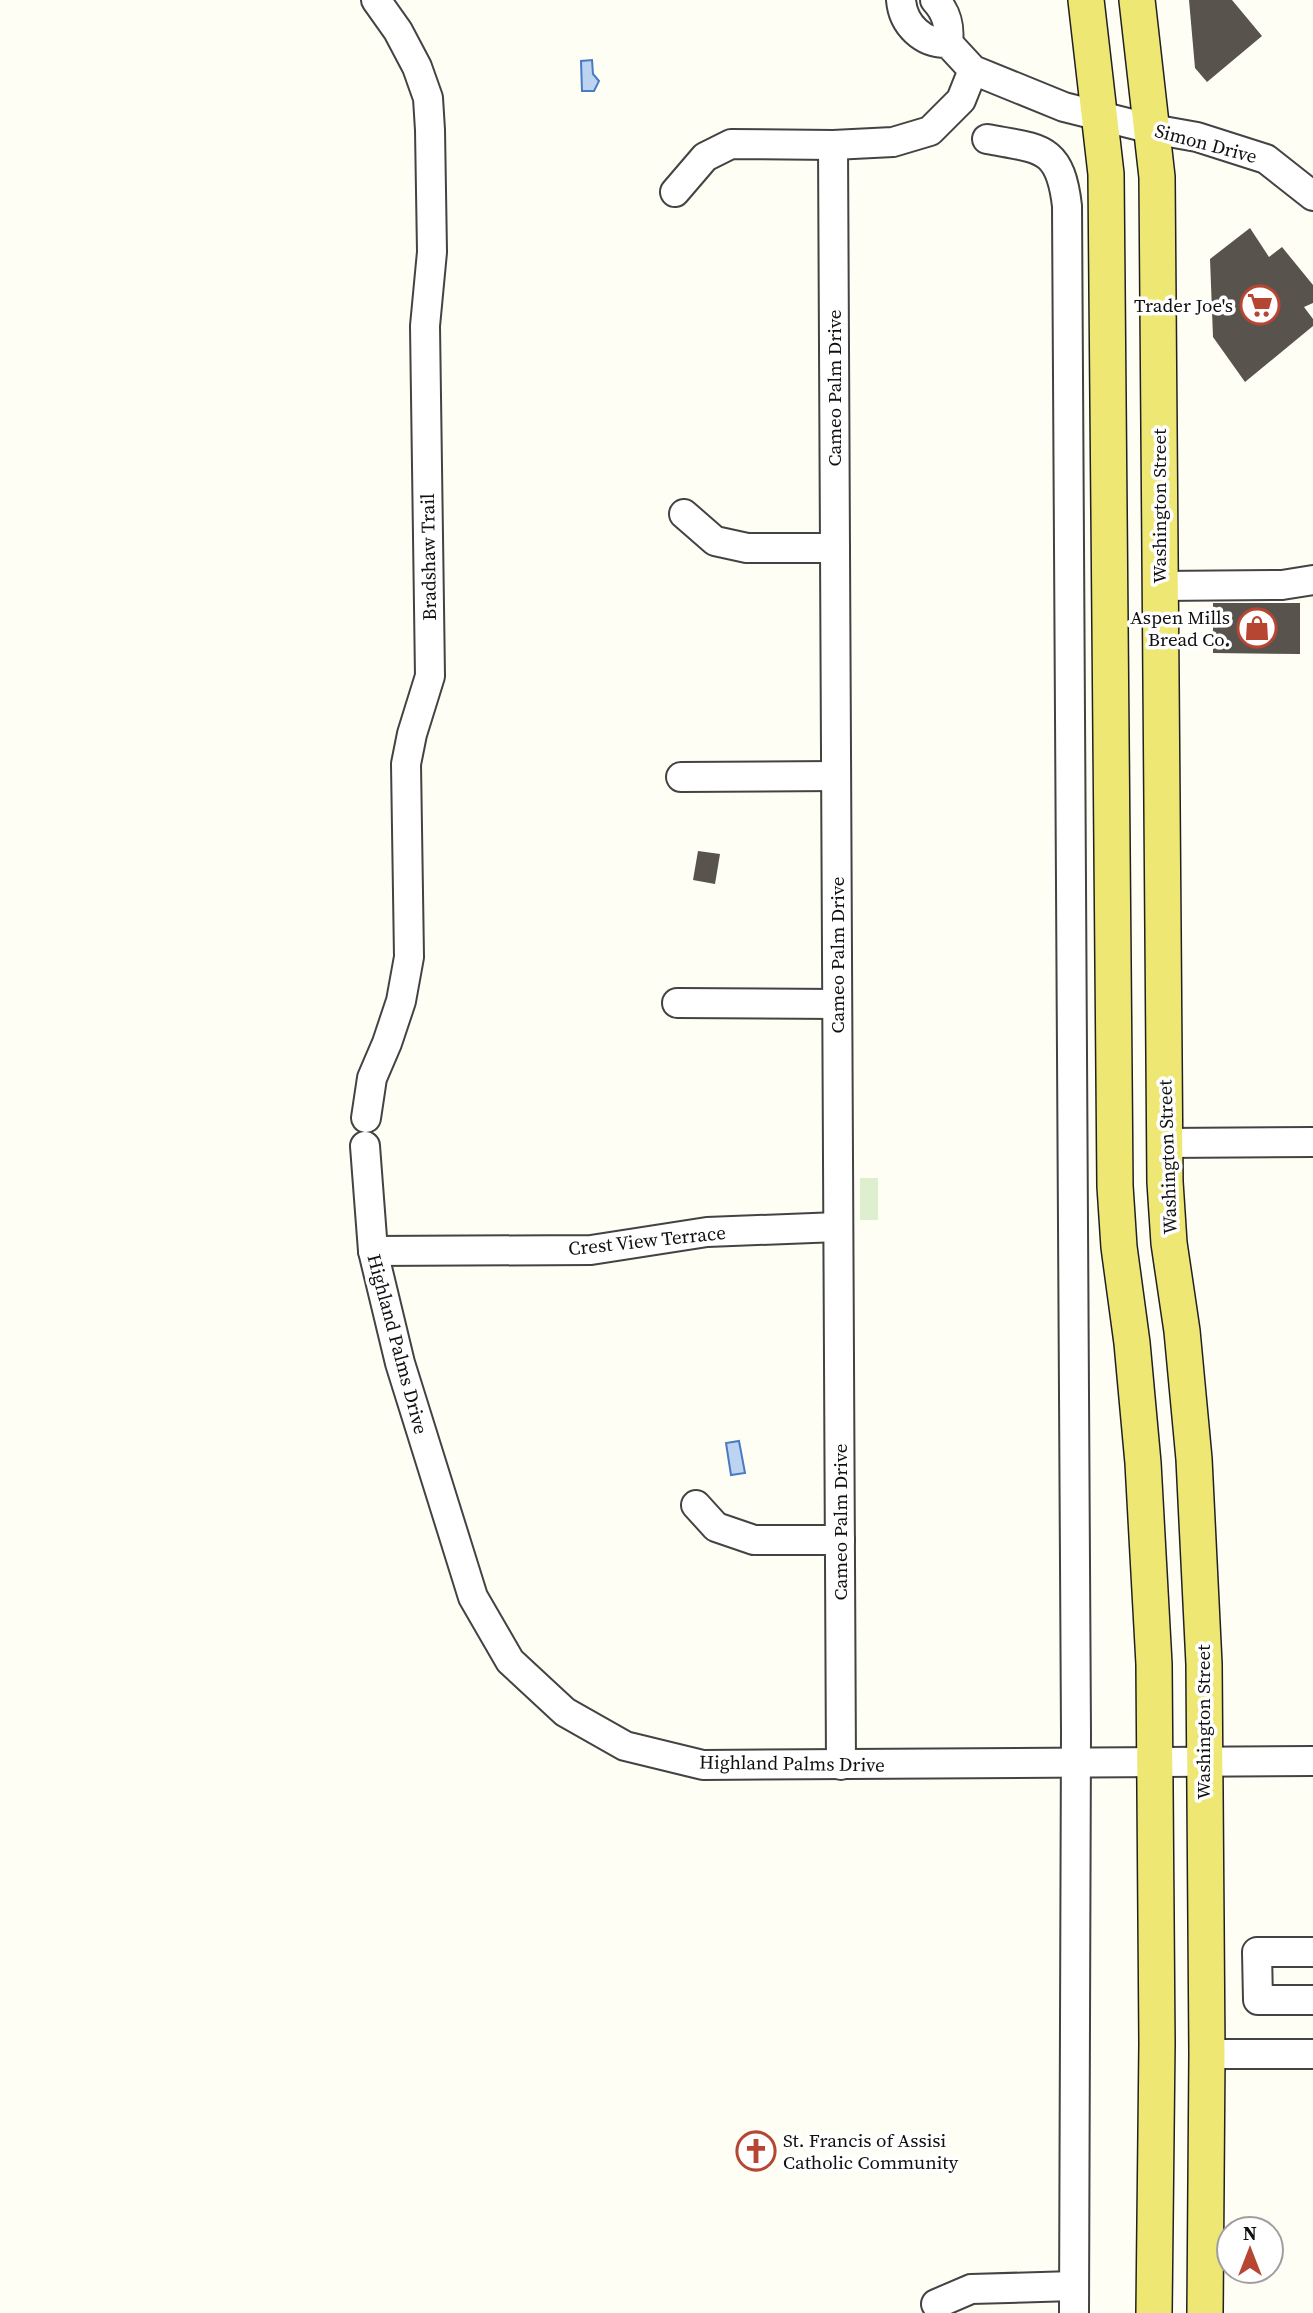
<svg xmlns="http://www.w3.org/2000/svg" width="1313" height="2313" font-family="'Source Serif 4',serif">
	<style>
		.pitch { fill: #deefd0 }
		.water { fill: #bcd4f2; stroke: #497bc3; stroke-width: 2 }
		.building { fill: #58534d }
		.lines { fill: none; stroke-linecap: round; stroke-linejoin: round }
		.minor-casing { stroke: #434343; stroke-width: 32 }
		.major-casing { stroke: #212121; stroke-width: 38 }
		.minor { stroke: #fff; stroke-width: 28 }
		.major { stroke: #eee774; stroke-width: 35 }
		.labels { text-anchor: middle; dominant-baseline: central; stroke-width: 7; stroke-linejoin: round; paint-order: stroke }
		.street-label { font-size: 19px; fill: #101010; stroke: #fff }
		.poi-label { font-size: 19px; fill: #101010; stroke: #fff; text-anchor: end }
	</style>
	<rect width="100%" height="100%" fill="#fefef4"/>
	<!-- pitch -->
	<rect class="pitch" x="860" y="1178" width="18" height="42"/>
	<!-- water -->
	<g class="water">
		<path d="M592,60L593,74L599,81L594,91H582L581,61Z"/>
		<path d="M739,1441L745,1473L731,1475L726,1443Z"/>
	</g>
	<!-- building -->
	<g class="building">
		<path d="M1189,0H1232L1262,36L1207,82L1195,68Z"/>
		<path d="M1250,228L1269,257L1282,247L1313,285V303L1304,307L1313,319V326L1245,382L1213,337L1210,259Z"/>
		<path d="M1213,603H1300V654L1213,653Z"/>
		<path d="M698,851L720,854L715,884L693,880Z"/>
	</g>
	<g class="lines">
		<!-- minor casing -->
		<g class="minor-casing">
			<g id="minor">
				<path d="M901,0C903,25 923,44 948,43L973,70L1064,107L1152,129L1197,137L1266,159L1313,196"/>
				<path d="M935,0C947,13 950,26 948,43"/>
				<path d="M987,139C1040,149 1060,145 1067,206L1076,1733L1074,2313"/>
				<path d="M833,145L841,1765"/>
				<path d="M675,192L705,157L731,144L833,145L893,142L930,131L961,100L973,70"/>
				<path d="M684,514L715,541L747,548H835"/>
				<path d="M1160,586L1282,585L1313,580"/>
				<path d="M681,777L836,776"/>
				<path d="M677,1003L837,1004"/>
				<path d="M366,1118L372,1078L387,1043L401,1001L409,957L406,764L412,734L430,676L425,326L432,252L430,130L428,98L417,67L398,31L376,0"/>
				<path d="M1165,1143L1313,1142"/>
				<path d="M365,1146L373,1251L400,1363L473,1597L510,1661L565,1712L625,1746L703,1765L1313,1761"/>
				<path d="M373,1251L591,1250L707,1232L838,1227"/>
				<path d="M696,1505L716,1527L754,1540H840"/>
				<path d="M1313,1952H1257L1258,2000H1313"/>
				<path d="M1207,2054H1313"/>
				<path d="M936,2304L971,2289L1074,2286"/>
			</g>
		</g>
		<!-- major casing -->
		<g class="major-casing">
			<g id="major">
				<path d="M1086,0L1106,174L1115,1186L1119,1247L1132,1343L1143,1463L1154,1664L1157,2043L1154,2313"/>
				<path d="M1137,0L1157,177L1165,1182L1169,1243L1182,1331L1194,1459L1204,1664L1207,2054L1205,2313"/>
			</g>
		</g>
		<!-- minor -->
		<use href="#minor" class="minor"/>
		<!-- major -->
		<use href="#major" class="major"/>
	</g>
	<!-- icons -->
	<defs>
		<g id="supermarket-ring" transform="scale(2.0125)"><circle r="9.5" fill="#fff" stroke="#b64532" stroke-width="1.5"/><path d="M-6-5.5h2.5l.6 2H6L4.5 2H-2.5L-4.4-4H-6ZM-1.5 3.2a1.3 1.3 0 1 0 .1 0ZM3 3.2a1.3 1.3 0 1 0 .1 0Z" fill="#b64532"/></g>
		<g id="shop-ring" transform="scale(2.0125)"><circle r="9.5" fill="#fff" stroke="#b64532" stroke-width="1.5"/><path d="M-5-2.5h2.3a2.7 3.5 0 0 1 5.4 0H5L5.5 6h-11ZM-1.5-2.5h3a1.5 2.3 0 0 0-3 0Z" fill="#b64532"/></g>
		<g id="church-ring" transform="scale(2.0125)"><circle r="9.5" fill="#fff" stroke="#b64532" stroke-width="1.5"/><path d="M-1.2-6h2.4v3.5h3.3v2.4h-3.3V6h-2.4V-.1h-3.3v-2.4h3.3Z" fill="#b64532"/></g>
	</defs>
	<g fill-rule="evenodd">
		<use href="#supermarket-ring" x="1260" y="305"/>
		<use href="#shop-ring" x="1257" y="628"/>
		<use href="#church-ring" x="756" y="2151"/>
	</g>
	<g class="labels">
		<!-- street labels -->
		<g class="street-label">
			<text transform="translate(1206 143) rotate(15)">Simon Drive</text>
			<text transform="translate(834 388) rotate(-90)">Cameo Palm Drive</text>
			<text transform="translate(1159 506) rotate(-90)">Washington Street</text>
			<text transform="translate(428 557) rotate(-91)">Bradshaw Trail</text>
			<text transform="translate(837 955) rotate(-90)">Cameo Palm Drive</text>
			<text transform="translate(1167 1157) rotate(-92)">Washington Street</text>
			<text transform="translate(647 1240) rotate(-6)">Crest View Terrace</text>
			<text transform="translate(398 1344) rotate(75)">Highland Palms Drive</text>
			<text transform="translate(840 1522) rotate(-90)">Cameo Palm Drive</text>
			<text transform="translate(1203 1722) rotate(-90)">Washington Street</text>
			<text transform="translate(792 1763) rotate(1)">Highland Palms Drive</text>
		</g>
		<!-- poi labels -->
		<g class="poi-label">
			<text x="1233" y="305">Trader Joe's</text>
			<text x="1230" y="617">Aspen Mills<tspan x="1230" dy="22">Bread Co.</tspan></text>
			<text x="783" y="2140" text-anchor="start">St. Francis of Assisi<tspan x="783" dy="22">Catholic Community</tspan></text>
		</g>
	</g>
	<!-- north arrow -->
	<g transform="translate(1250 2250)"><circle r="33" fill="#ffffff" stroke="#9f9f9f" stroke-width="2"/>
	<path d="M0-5L12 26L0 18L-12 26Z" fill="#b64532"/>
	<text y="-10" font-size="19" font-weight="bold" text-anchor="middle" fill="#101010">N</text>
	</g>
</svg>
